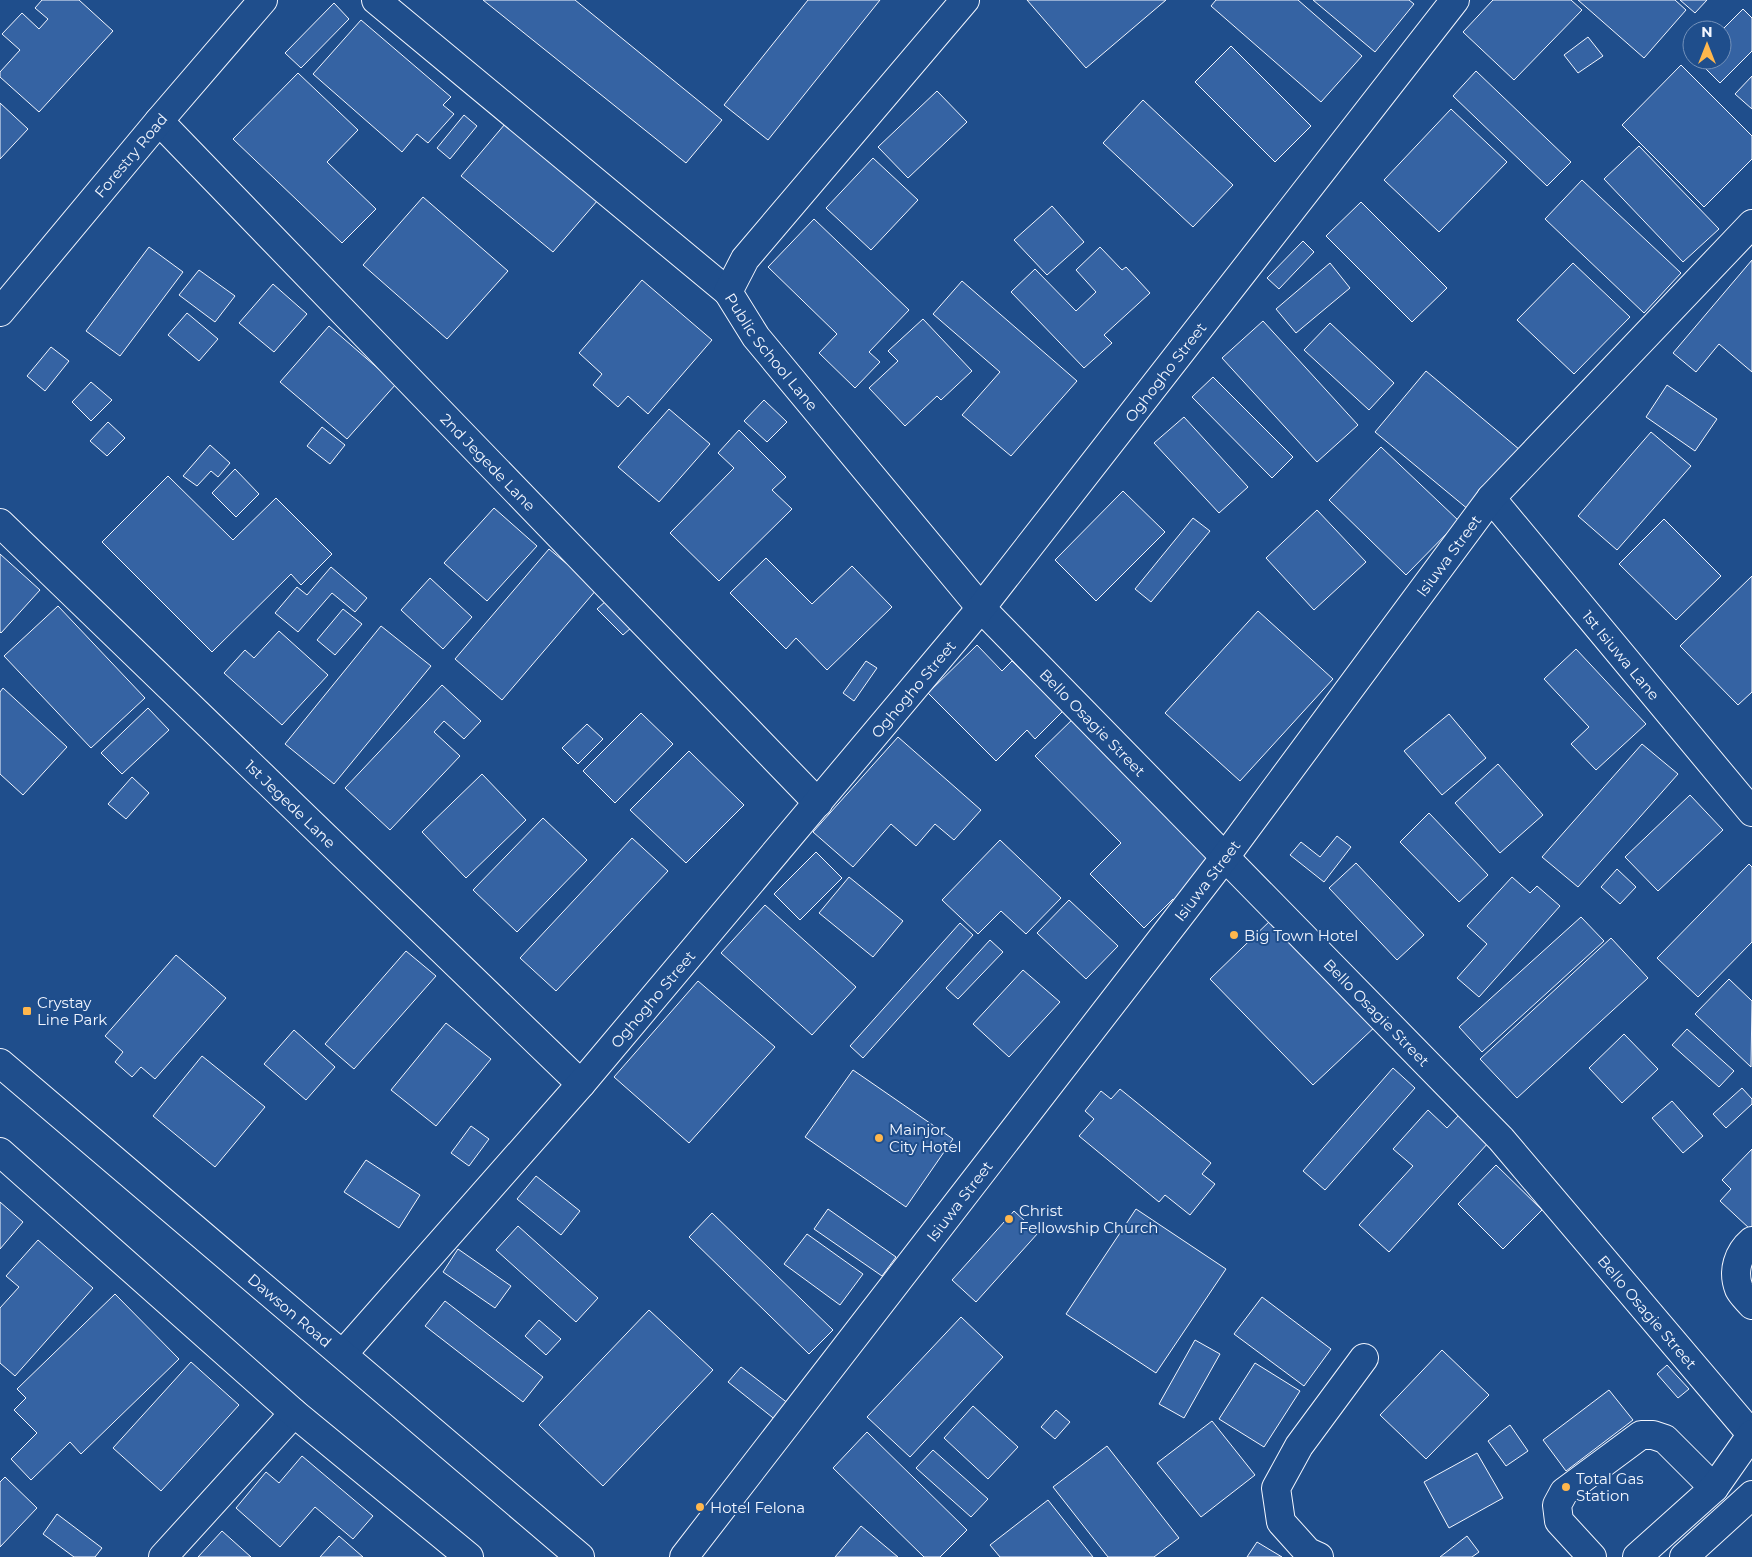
<svg xmlns="http://www.w3.org/2000/svg" width="1752" height="1557" font-family="Montserrat,sans-serif">
	<style>
		.building { fill: #3563a3; stroke: #f2f6ff }
		.lines { fill: none; stroke-linecap: round; stroke-linejoin: round }
		.minor-casing { stroke: #f2f6ff; stroke-width: 30 }
		.highway-casing { stroke: #f2f6ff; stroke-width: 30 }
		.minor { stroke: #1f4e8c; stroke-width: 28 }
		.highway { stroke: #1f4e8c; stroke-width: 28 }
		.poi-dot { fill: #ffb74d; stroke: #1f4e8c; stroke-width: 2 }
		.labels { text-anchor: middle; dominant-baseline: central; stroke-width: 4; stroke-linejoin: round; paint-order: stroke }
		.street-label { font-size: 15px; fill: #f2f6ff; stroke: #1f4e8c }
		.poi-label { font-size: 15px; fill: #f2f6ff; stroke: #1f4e8c; text-anchor: start }
	</style>
	<rect width="100%" height="100%" fill="#1f4e8c"/>
	<!-- building -->
	<g class="building">
		<path d="M42,0H79L113,31L39,112L0,77V72L20,50L2,34L22,13L39,29L48,19L35,8Z"/>
		<path d="M483,0H575L722,120L686,163Z"/>
		<path d="M808,0H880L768,140L724,105Z"/>
		<path d="M1027,0H1166L1086,68Z"/>
		<path d="M1216,0H1298L1362,56L1321,102L1211,6Z"/>
		<path d="M1313,0H1409L1414,4L1375,52Z"/>
		<path d="M1493,0H1571L1582,10L1514,80L1463,32Z"/>
		<path d="M1578,0H1675L1686,10L1644,58Z"/>
		<path d="M1680,0H1707L1695,13Z"/>
		<path d="M334,3L349,19L301,68L285,53Z"/>
		<path d="M1743,9L1752,18V51L1720,83L1697,60H1722V30Z"/>
		<path d="M361,20L451,97L443,105L454,114L428,143L417,134L402,152L313,74Z"/>
		<path d="M1588,37L1603,56L1578,73L1564,55Z"/>
		<path d="M1231,46L1311,126L1275,162L1195,82Z"/>
		<path d="M1681,65L1752,136V159L1704,207L1622,125Z"/>
		<path d="M1476,71L1571,162L1547,186L1453,96Z"/>
		<path d="M298,73L358,130L327,162L376,209L342,243L233,139Z"/>
		<path d="M1752,76V109L1735,94Z"/>
		<path d="M937,91L967,122L908,178L878,147Z"/>
		<path d="M1143,100L1233,185L1193,227L1103,143Z"/>
		<path d="M0,103L28,129L0,159Z"/>
		<path d="M1451,109L1507,162L1439,232L1384,180Z"/>
		<path d="M464,115L477,126L450,159L437,148Z"/>
		<path d="M505,124L598,200L553,252L461,176Z"/>
		<path d="M1639,146L1719,229L1683,262L1604,179Z"/>
		<path d="M873,158L918,200L871,250L826,208Z"/>
		<path d="M1582,180L1681,273L1644,313L1545,219Z"/>
		<path d="M423,197L508,271L447,339L363,265Z"/>
		<path d="M1361,202L1447,288L1412,322L1326,236Z"/>
		<path d="M1052,206L1084,242L1047,275L1014,240Z"/>
		<path d="M814,219L909,310L869,352L880,362L855,388L819,353L837,334L768,267Z"/>
		<path d="M1303,241L1314,252L1279,289L1267,278Z"/>
		<path d="M149,247L183,272L120,356L86,331Z"/>
		<path d="M1100,247L1122,270L1126,267L1150,293L1104,335L1112,343L1084,368L1011,292L1035,269L1076,311L1096,292L1076,270Z"/>
		<path d="M1752,260V372L1719,344L1696,372L1673,353Z"/>
		<path d="M1330,263L1350,288L1296,333L1276,309Z"/>
		<path d="M1573,263L1630,317L1574,374L1517,320Z"/>
		<path d="M199,270L235,296L215,322L179,295Z"/>
		<path d="M642,280L712,340L648,414L628,396L618,407L593,385L602,374L579,353Z"/>
		<path d="M962,281L1077,381L1011,456L962,415L1000,372L933,314Z"/>
		<path d="M273,284L307,314L274,352L239,323Z"/>
		<path d="M187,313L218,339L199,361L168,335Z"/>
		<path d="M923,319L972,371L941,400L937,396L905,426L869,388L898,361L888,351Z"/>
		<path d="M1263,321L1358,425L1317,462L1222,358Z"/>
		<path d="M1330,323L1394,383L1369,410L1304,350Z"/>
		<path d="M329,326L396,384L347,439L280,382Z"/>
		<path d="M51,347L69,361L45,391L27,376Z"/>
		<path d="M1426,371L1520,450L1469,510L1375,432Z"/>
		<path d="M1213,377L1293,457L1272,478L1192,397Z"/>
		<path d="M91,382L112,400L91,421L72,402Z"/>
		<path d="M1667,385L1717,419L1695,451L1646,417Z"/>
		<path d="M764,400L787,422L767,442L744,421Z"/>
		<path d="M669,409L710,444L659,502L618,467Z"/>
		<path d="M1184,417L1248,487L1219,513L1154,443Z"/>
		<path d="M108,422L125,438L107,456L90,441Z"/>
		<path d="M322,427L345,445L330,464L307,446Z"/>
		<path d="M739,430L786,477L772,490L792,509L719,581L670,533L734,468L718,453Z"/>
		<path d="M1651,432L1691,466L1617,550L1578,516Z"/>
		<path d="M210,445L230,463L218,477L211,471L197,486L183,476Z"/>
		<path d="M1381,447L1459,521L1406,575L1329,500Z"/>
		<path d="M235,469L259,494L236,517L212,493Z"/>
		<path d="M168,476L233,540L276,498L332,554L301,585L291,574L212,652L102,542Z"/>
		<path d="M1123,491L1165,532L1096,601L1055,560Z"/>
		<path d="M494,508L537,546L487,601L444,563Z"/>
		<path d="M1317,510L1366,562L1314,610L1266,558Z"/>
		<path d="M1193,518L1210,531L1151,602L1135,589Z"/>
		<path d="M1664,519L1721,576L1676,620L1619,564Z"/>
		<path d="M549,549L597,589L502,700L455,659Z"/>
		<path d="M0,554L40,590L1,633L0,632Z"/>
		<path d="M766,558L812,604L852,566L892,607L827,670L796,638L786,649L730,593Z"/>
		<path d="M331,567L367,598L355,612L332,593L298,632L275,613L297,587L307,595Z"/>
		<path d="M1752,576V692L1738,705L1680,646Z"/>
		<path d="M430,578L472,617L443,649L401,610Z"/>
		<path d="M606,601L632,627L623,635L597,609Z"/>
		<path d="M58,606L145,698L91,748L4,656Z"/>
		<path d="M343,609L362,624L335,655L317,640Z"/>
		<path d="M1258,611L1333,679L1240,781L1165,713Z"/>
		<path d="M381,626L431,666L334,784L285,744Z"/>
		<path d="M279,631L328,675L282,725L224,673L245,650L254,658Z"/>
		<path d="M977,645L1002,671L1012,661L1063,711L1035,739L1027,730L996,761L928,693Z"/>
		<path d="M1576,649L1646,724L1596,770L1571,744L1589,727L1544,679Z"/>
		<path d="M866,661L877,668L854,701L843,693Z"/>
		<path d="M442,685L481,721L464,739L444,721L434,732L460,756L390,830L345,788Z"/>
		<path d="M3,688L67,747L23,795L0,774V692Z"/>
		<path d="M148,708L169,730L122,774L101,753Z"/>
		<path d="M641,713L673,744L615,803L583,771Z"/>
		<path d="M1449,714L1486,758L1442,795L1404,751Z"/>
		<path d="M1077,715L1220,860L1177,902L1173,899L1144,928L1090,874L1121,843L1035,756Z"/>
		<path d="M587,724L603,739L578,764L562,748Z"/>
		<path d="M898,737L981,810L954,840L935,824L916,846L891,824L853,867L813,832Z"/>
		<path d="M1642,744L1678,774L1578,887L1542,857Z"/>
		<path d="M689,751L744,805L686,863L630,810Z"/>
		<path d="M1498,764L1543,815L1500,853L1455,803Z"/>
		<path d="M482,774L526,820L466,878L422,832Z"/>
		<path d="M132,777L149,793L126,819L108,804Z"/>
		<path d="M1690,795L1723,830L1658,891L1625,857Z"/>
		<path d="M1429,813L1488,875L1459,902L1400,842Z"/>
		<path d="M543,818L587,860L517,932L473,890Z"/>
		<path d="M1337,836L1351,847L1324,882L1290,855L1301,842L1320,857Z"/>
		<path d="M632,838L668,871L556,991L520,958Z"/>
		<path d="M1000,840L1061,898L1026,934L1001,911L978,934L942,900Z"/>
		<path d="M816,852L842,878L800,920L774,894Z"/>
		<path d="M1356,863L1424,935L1397,960L1329,888Z"/>
		<path d="M1749,864L1752,867V942L1698,997L1657,958Z"/>
		<path d="M1617,869L1636,887L1620,904L1601,887Z"/>
		<path d="M849,877L903,921L873,957L819,913Z"/>
		<path d="M1512,877L1530,893L1537,886L1560,906L1479,997L1457,978L1487,944L1467,926Z"/>
		<path d="M1069,900L1118,946L1086,979L1037,933Z"/>
		<path d="M765,905L856,987L812,1035L721,953Z"/>
		<path d="M1274,917L1378,1024L1313,1085L1210,979Z"/>
		<path d="M1581,917L1604,941L1482,1052L1459,1027Z"/>
		<path d="M960,923L973,935L863,1058L850,1046Z"/>
		<path d="M1611,938L1648,978L1517,1098L1480,1059Z"/>
		<path d="M990,940L1003,952L958,999L946,988Z"/>
		<path d="M406,951L436,976L354,1069L325,1044Z"/>
		<path d="M176,955L226,998L155,1079L141,1067L132,1077L115,1062L123,1052L105,1036Z"/>
		<path d="M1023,970L1060,1002L1009,1057L973,1024Z"/>
		<path d="M1729,979L1752,1001L1751,1067L1695,1014Z"/>
		<path d="M698,981L775,1047L689,1143L614,1077Z"/>
		<path d="M446,1023L491,1059L436,1126L391,1090Z"/>
		<path d="M1687,1029L1734,1071L1719,1087L1672,1045Z"/>
		<path d="M294,1030L335,1067L306,1100L264,1064Z"/>
		<path d="M1624,1034L1658,1069L1622,1103L1589,1068Z"/>
		<path d="M202,1056L265,1107L215,1167L153,1116Z"/>
		<path d="M1393,1068L1415,1088L1325,1190L1303,1171Z"/>
		<path d="M853,1070L953,1139L906,1207L805,1137Z"/>
		<path d="M1742,1088L1752,1099V1104L1726,1128L1713,1114Z"/>
		<path d="M1120,1089L1211,1163L1202,1174L1215,1184L1190,1215L1165,1195L1159,1202L1079,1136L1094,1119L1085,1111L1101,1091L1111,1099Z"/>
		<path d="M1672,1101L1703,1136L1683,1153L1652,1118Z"/>
		<path d="M1428,1110L1447,1128L1459,1115L1489,1142L1389,1252L1359,1225L1413,1166L1393,1149Z"/>
		<path d="M471,1126L489,1139L469,1166L451,1153Z"/>
		<path d="M1752,1149V1227L1750,1229L1720,1201L1731,1189L1722,1180Z"/>
		<path d="M366,1160L420,1195L399,1228L344,1192Z"/>
		<path d="M1496,1165L1542,1210L1503,1249L1458,1204Z"/>
		<path d="M536,1176L580,1211L561,1235L517,1199Z"/>
		<path d="M0,1202L23,1222L0,1249Z"/>
		<path d="M828,1209L896,1257L882,1276L814,1229Z"/>
		<path d="M1136,1209L1226,1269L1156,1373L1066,1314Z"/>
		<path d="M1014,1211L1038,1233L976,1302L952,1280Z"/>
		<path d="M712,1213L833,1330L809,1354L689,1237Z"/>
		<path d="M518,1226L598,1298L576,1322L496,1250Z"/>
		<path d="M807,1234L863,1274L840,1305L784,1264Z"/>
		<path d="M38,1240L93,1288L15,1376L0,1363V1308L19,1287L6,1276Z"/>
		<path d="M458,1249L511,1286L495,1308L443,1272Z"/>
		<path d="M115,1294L179,1359L81,1454L70,1442L31,1480L11,1459L37,1433L14,1410L26,1398L17,1389Z"/>
		<path d="M1262,1297L1331,1349L1304,1386L1234,1334Z"/>
		<path d="M445,1301L543,1377L523,1402L425,1326Z"/>
		<path d="M649,1310L713,1370L603,1486L539,1425Z"/>
		<path d="M961,1317L1003,1357L910,1457L867,1417Z"/>
		<path d="M539,1320L561,1339L546,1355L525,1336Z"/>
		<path d="M1195,1340L1220,1354L1184,1418L1159,1404Z"/>
		<path d="M1442,1350L1489,1395L1426,1459L1380,1415Z"/>
		<path d="M191,1362L239,1405L161,1491L113,1448Z"/>
		<path d="M1255,1363L1300,1391L1264,1447L1219,1419Z"/>
		<path d="M1667,1365L1689,1389L1678,1398L1657,1374Z"/>
		<path d="M741,1367L789,1404L777,1421L728,1382Z"/>
		<path d="M1609,1390L1633,1420L1566,1471L1543,1440Z"/>
		<path d="M973,1406L1018,1447L988,1479L944,1438Z"/>
		<path d="M1056,1410L1070,1422L1055,1439L1041,1427Z"/>
		<path d="M1212,1421L1255,1475L1201,1517L1157,1463Z"/>
		<path d="M1510,1425L1528,1451L1506,1466L1488,1441Z"/>
		<path d="M867,1432L967,1530L940,1557H924L833,1468Z"/>
		<path d="M1107,1446L1179,1538L1154,1557H1108L1053,1487Z"/>
		<path d="M933,1450L988,1499L971,1517L916,1468Z"/>
		<path d="M1477,1453L1503,1498L1449,1528L1424,1482Z"/>
		<path d="M302,1456L373,1516L353,1539L315,1507L280,1547L236,1508L266,1472L279,1483Z"/>
		<path d="M5,1477L37,1508L0,1547V1482Z"/>
		<path d="M1048,1500L1093,1557H1000L990,1545Z"/>
		<path d="M57,1514L102,1548L95,1557H74L43,1534Z"/>
		<path d="M861,1526L898,1557H835Z"/>
		<path d="M222,1531L251,1557H198Z"/>
		<path d="M339,1536L363,1557H320Z"/>
		<path d="M1467,1536L1479,1552L1472,1557H1440Z"/>
		<path d="M1257,1542L1282,1557H1247Z"/>
	</g>
	<g class="lines">
		<!-- minor casing -->
		<g class="minor-casing">
			<g id="minor">
				<path d="M376,0L728,292"/>
				<path id="s1" d="M965,0L745,259L728,292L756,337L981,608L1501,1139L1752,1435"/>
				<path id="s2" d="M159,121L818,803"/>
				<path id="s3" d="M0,312L159,121L263,0"/>
				<path id="s4" d="M1491,498L1752,812"/>
				<path id="s5" d="M0,523L581,1084"/>
				<path d="M1752,1241C1738,1253 1732,1271 1739,1289C1742,1295 1748,1300 1752,1305"/>
				<path id="s6" d="M343,1354L581,1084L981,608L1455,0"/>
				<path d="M163,1557L294,1413"/>
				<path id="s7" d="M684,1557L1225,857L1491,498L1752,224"/>
				<path d="M1319,1557L1308,1552L1281,1522L1276,1488L1299,1446L1364,1358"/>
				<path d="M1592,1557L1559,1521L1557,1505L1564,1492L1641,1435H1653L1665,1439L1714,1488"/>
			</g>
		</g>
		<!-- highway casing -->
		<g class="highway-casing">
			<g id="highway">
				<path id="s8" d="M0,1063L580,1557"/>
				<path d="M0,1152L294,1413L469,1557"/>
				<path d="M1637,1557L1714,1488L1752,1434"/>
				<path d="M1684,1557L1752,1495"/>
			</g>
		</g>
		<!-- minor -->
		<use href="#minor" class="minor"/>
		<!-- highway -->
		<use href="#highway" class="highway"/>
	</g>
	<!-- markers -->
	<g class="poi-dot">
		<circle cx="1234" cy="935" r="5"/>
		<rect x="22" y="1006" width="10" height="10" rx="2.5"/>
		<circle cx="879" cy="1138" r="5"/>
		<circle cx="1009" cy="1219" r="5"/>
		<circle cx="1566" cy="1487" r="5"/>
		<circle cx="700" cy="1507" r="5"/>
	</g>
	<g class="labels">
		<!-- street labels -->
		<g class="street-label">
			<text stroke="none"><textPath href="#s3" startOffset="204">Forestry Road</textPath></text>
			<text stroke="none"><textPath href="#s1" startOffset="451">Public School Lane</textPath></text>
			<text stroke="none"><textPath href="#s6" startOffset="1281">Oghogho Street</textPath></text>
			<text stroke="none"><textPath href="#s2" startOffset="474">2nd Jegede Lane</textPath></text>
			<text stroke="none"><textPath href="#s7" startOffset="1260">Isiuwa Street</textPath></text>
			<text stroke="none"><textPath href="#s4" startOffset="204">1st Isiuwa Lane</textPath></text>
			<text stroke="none"><textPath href="#s6" startOffset="876">Oghogho Street</textPath></text>
			<text stroke="none"><textPath href="#s1" startOffset="942">Bello Osagie Street</textPath></text>
			<text stroke="none"><textPath href="#s5" startOffset="404">1st Jegede Lane</textPath></text>
			<text stroke="none"><textPath href="#s7" startOffset="855">Isiuwa Street</textPath></text>
			<text stroke="none"><textPath href="#s6" startOffset="471">Oghogho Street</textPath></text>
			<text stroke="none"><textPath href="#s1" startOffset="1348">Bello Osagie Street</textPath></text>
			<text stroke="none"><textPath href="#s7" startOffset="450">Isiuwa Street</textPath></text>
			<text stroke="none"><textPath href="#s8" startOffset="381">Dawson Road</textPath></text>
			<text stroke="none"><textPath href="#s1" startOffset="1752">Bello Osagie Street</textPath></text>
		</g>
		<!-- poi labels -->
		<g class="poi-label">
			<text x="1244" y="935">Big Town Hotel</text>
			<text x="37" y="1002">Crystay<tspan x="37" dy="17">Line Park</tspan></text>
			<text x="889" y="1129">Mainjor<tspan x="889" dy="17">City Hotel</tspan></text>
			<text x="1019" y="1210">Christ<tspan x="1019" dy="17">Fellowship Church</tspan></text>
			<text x="1576" y="1478">Total Gas<tspan x="1576" dy="17">Station</tspan></text>
			<text x="710" y="1507">Hotel Felona</text>
		</g>
	</g>
	<!-- north arrow -->
	<g transform="translate(1707 45)"><circle r="24" fill="#1f4e8c" stroke="#7391ba"/>
	<path d="M0-4L9 19L0 12L-9 19Z" fill="#ffb74d"/>
	<text y="-8" font-size="14" font-weight="bold" text-anchor="middle" fill="#f2f6ff">N</text>
	</g>
</svg>
